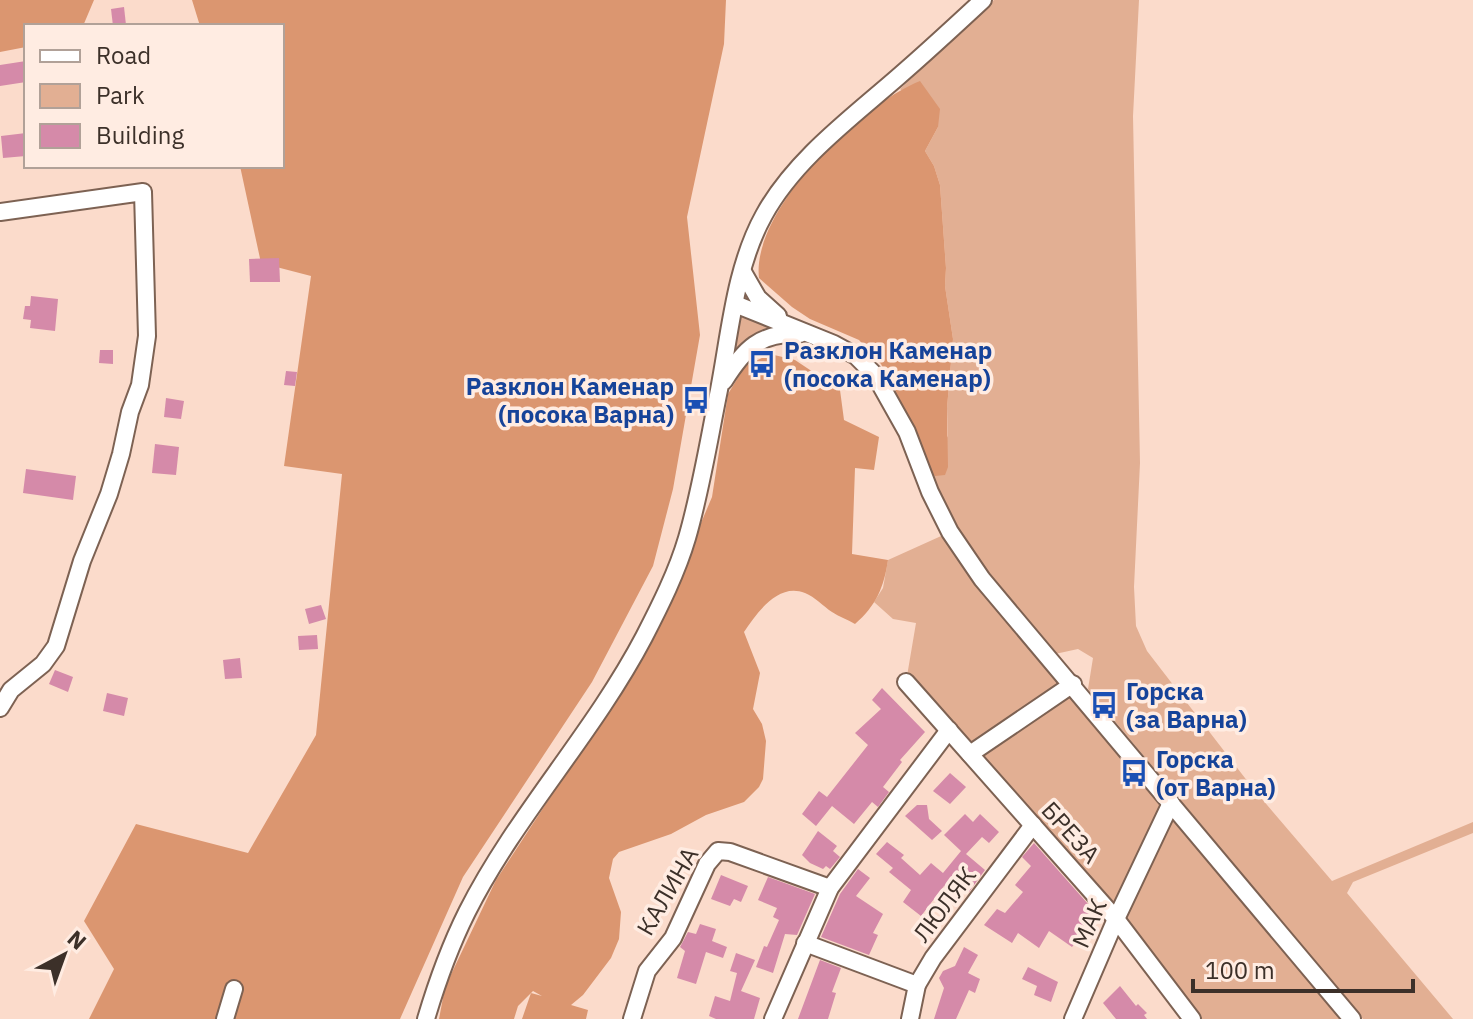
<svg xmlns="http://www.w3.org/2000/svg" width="1473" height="1019" font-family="'IBM Plex Sans',sans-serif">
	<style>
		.green { fill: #e2af93 }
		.forest { fill: #db9670 }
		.building { fill: #d58aa9 }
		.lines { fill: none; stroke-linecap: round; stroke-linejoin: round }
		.minor-casing { stroke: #7d6253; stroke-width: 20 }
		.minor { stroke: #fff; stroke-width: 16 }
		.labels { text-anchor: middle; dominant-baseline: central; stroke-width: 7; stroke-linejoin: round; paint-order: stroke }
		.transit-label { font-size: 24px; font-weight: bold; fill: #164399; stroke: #ffece2; text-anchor: start }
		.street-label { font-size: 24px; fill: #3c3029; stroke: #ffece2 }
	</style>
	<rect width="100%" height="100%" fill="#fbdbcb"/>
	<!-- green -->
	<g class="green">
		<path d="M994,0H1139L1133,116L1140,463L1134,587L1136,626L1147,651L1255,791L1332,881L1473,822V833L1353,882L1347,893L1453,1019H1363L1088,689L1093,658L1078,649L1055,654L1013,606L948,519L926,469L948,436L947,408L953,339L945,286L946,268L940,185L934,166L925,151L938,127L900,89Z"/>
		<path d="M743,272L778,316L771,337L719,389Z"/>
		<path d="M950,532L1352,1019H1192L906,682L916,623L893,619L874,602L883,588L888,560Z"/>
	</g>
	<!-- forest -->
	<g class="forest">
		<path d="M0,0H94L83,26H26V47L0,52Z"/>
		<path d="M192,0H726L724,44L687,217L700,335L673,489L653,566L592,682L463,877L400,1019H89L114,969L84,921L136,824L248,853L316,735L342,474L284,466L311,276L261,263L240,166H282V26H200Z"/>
		<path d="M920,81L940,109L938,127L925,151L934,166L940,185L946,268L945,286L953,339L947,408L948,467L945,475L935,476L926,469L907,418L881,364L859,340L810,319L792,307L759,278C751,210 861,104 920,81Z"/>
		<path d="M770,354L795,360L840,390L844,420L879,437L874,470L855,468L852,554L888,560C884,587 876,606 855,624C847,619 839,617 832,612C823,606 815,597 805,593C778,582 757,613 744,632L760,673L753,709L762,724L766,741L763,779L759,787L744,802L706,815L671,834L619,852L613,859L609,878L621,912L619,939L611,958L583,995L571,1005L588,1010L586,1019H522L531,993L542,996L533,991L518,1006L514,1019H439L445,987L496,880L648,648L712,497L728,394L745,366Z"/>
	</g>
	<!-- building -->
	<g class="building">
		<path d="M124,7L126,25L113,26L111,9Z"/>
		<path d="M26,61V82L0,86V65Z"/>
		<path d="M26,133V156L3,158L1,136Z"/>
		<path d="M279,258L280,282H250L249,259Z"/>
		<path d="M31,296L58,299L55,331L30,328L31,320L23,319L25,306H30Z"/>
		<path d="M100,350H113V364L99,363Z"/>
		<path d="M286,371L297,372L295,386L284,385Z"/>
		<path d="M166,398L184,401L181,419L164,417Z"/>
		<path d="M155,444L179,447L176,475L152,473Z"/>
		<path d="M26,469L76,476L73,500L23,493Z"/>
		<path d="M321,605L326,619L309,624L305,609Z"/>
		<path d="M317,635L318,649L299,650L298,636Z"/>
		<path d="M240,658L242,678L225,679L223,660Z"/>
		<path d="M55,670L73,677L68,692L49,684Z"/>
		<path d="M882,688L925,732L900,760L902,762L883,787L889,792L878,807L872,802L854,824L832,806L816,826L802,814L819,791L827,797L868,745L855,733L881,709L872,700Z"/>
		<path d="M107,693L128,698L124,716L103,711Z"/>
		<path d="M950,773L966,787L950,804L933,791Z"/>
		<path d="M917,805H927L929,819L942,831L932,840L905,816Z"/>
		<path d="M965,814L973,822L980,814L999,832L989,843L982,837L966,854L985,870L969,892L960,885L953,892L944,886L921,916L903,902L911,890L889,872L893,868L876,854L887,842L904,855L901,858L920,875L931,863L943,873L961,851L944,835Z"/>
		<path d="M818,831L837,846L833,851L840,857L830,869L826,866L823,869L810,863L802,855Z"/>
		<path d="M1034,843L1088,904L1084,908L1094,919L1072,947L1049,931L1039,948L1018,933L1012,943L984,925L997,909L1005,913L1023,892L1015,885L1031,866L1022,857Z"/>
		<path d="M858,869L870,878L856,896L883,914L873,933L878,935L869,955L821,937L840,894Z"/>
		<path d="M721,875L748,886L741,902L734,899L730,906L711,899Z"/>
		<path d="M768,877L815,894L797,935L785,934L773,973L756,967L764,946L767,947L779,920L773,917L777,908L758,900Z"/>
		<path d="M700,924L716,929L712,941L727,947L723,958L706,952L696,984L677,978L685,951L680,947L688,932L696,934Z"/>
		<path d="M964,947L978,955L968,973L980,979L975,993L969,990L956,1019H934L944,988L939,978L943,971L955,966Z"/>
		<path d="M736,953L755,960L741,991L760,998L754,1019H716L709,1016L715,996L730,1001L737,973L730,971Z"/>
		<path d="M820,960L841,968L832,992L836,993L828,1019H798Z"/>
		<path d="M1028,967L1058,982L1051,1002L1034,995L1037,986L1022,979Z"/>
		<path d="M1120,986L1136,1006L1138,1004L1147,1013L1144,1015L1147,1019H1116L1103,1003Z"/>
	</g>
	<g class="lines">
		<!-- minor casing -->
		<g class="minor-casing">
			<g id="minor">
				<path d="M0,212L143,192L147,336L140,385L130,412L121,454L109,494L82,561L56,646L43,664L11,690L0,708"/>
				<path d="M743,272L758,298L778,316"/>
				<path d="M735,304L834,344L856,356L875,375L907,432L930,492L950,532L982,579L1352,1019"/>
				<path d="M724,381C744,349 760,332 800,334"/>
				<path d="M906,682L1116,919L1192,1019"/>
				<path d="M970,754L1073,684"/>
				<path d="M805,943L917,985"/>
				<path d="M225,1019L234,989"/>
				<path d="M426,1019C437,982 450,946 467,912C516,815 593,734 644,637C660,606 677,572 687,538C701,490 709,439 719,390C730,333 735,267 764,215C794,160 851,118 898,77C927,52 955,26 983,0"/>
				<path d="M632,1019L647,971L673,938L707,864L718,851L730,852L830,888"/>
				<path d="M773,1019L830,888L949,730"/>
				<path d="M910,1019L917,985L933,958L1033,825"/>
				<path d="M1073,1019L1116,919L1171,803"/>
			</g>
		</g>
		<!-- minor -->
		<use href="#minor" class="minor"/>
	</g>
	<!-- icons -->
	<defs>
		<g id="bus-bare" transform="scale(2.16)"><path d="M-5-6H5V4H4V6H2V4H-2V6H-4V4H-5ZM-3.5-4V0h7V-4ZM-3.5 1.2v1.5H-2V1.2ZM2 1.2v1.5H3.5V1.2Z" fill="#1a4fb4" stroke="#ffece2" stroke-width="2.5" paint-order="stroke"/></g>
	</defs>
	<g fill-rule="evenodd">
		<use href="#bus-bare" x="762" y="364"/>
		<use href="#bus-bare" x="696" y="400"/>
		<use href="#bus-bare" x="1104" y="705"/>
		<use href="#bus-bare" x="1134" y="773"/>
	</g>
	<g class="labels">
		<!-- transit labels -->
		<g class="transit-label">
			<text x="784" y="350">Разклон Каменар<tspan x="784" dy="28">(посока Каменар)</tspan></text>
			<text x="674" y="386" text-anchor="end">Разклон Каменар<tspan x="674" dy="28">(посока Варна)</tspan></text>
			<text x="1126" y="691">Горска<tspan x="1126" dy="28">(за Варна)</tspan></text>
			<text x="1156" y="759">Горска<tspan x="1156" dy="28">(от Варна)</tspan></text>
		</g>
		<!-- street labels -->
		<g class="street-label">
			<text transform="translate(1071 832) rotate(48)">БРЕЗА</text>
			<text transform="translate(667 891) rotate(-60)">КАЛИНА</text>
			<text transform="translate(944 904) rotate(-53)">ЛЮЛЯК</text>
			<text transform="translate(1089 923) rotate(-66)">МАК</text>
		</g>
	</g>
	<!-- legend -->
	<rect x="24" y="24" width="260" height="144" fill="#ffece2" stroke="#b1a198" stroke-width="2"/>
	<rect x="40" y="50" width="40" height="12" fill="#ffffff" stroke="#b1a198" stroke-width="2"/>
	<text x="96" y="64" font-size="24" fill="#3c3029">Road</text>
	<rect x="40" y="84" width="40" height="24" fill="#e2af93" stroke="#b1a198" stroke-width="2"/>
	<text x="96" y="104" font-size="24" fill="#3c3029">Park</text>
	<rect x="40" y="124" width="40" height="24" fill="#d58aa9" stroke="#b1a198" stroke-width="2"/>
	<text x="96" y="144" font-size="24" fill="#3c3029">Building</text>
	<!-- north arrow -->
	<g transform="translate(64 955) rotate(41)" stroke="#ffece2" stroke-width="6" paint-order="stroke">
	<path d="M0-6L14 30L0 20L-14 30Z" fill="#3c3029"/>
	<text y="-12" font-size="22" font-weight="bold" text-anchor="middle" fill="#3c3029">N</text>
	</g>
	<!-- scale -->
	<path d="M1193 979v12h220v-12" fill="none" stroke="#3c3029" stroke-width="4"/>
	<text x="1205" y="979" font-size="24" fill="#3c3029" stroke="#ffece2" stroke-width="6" paint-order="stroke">100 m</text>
</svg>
